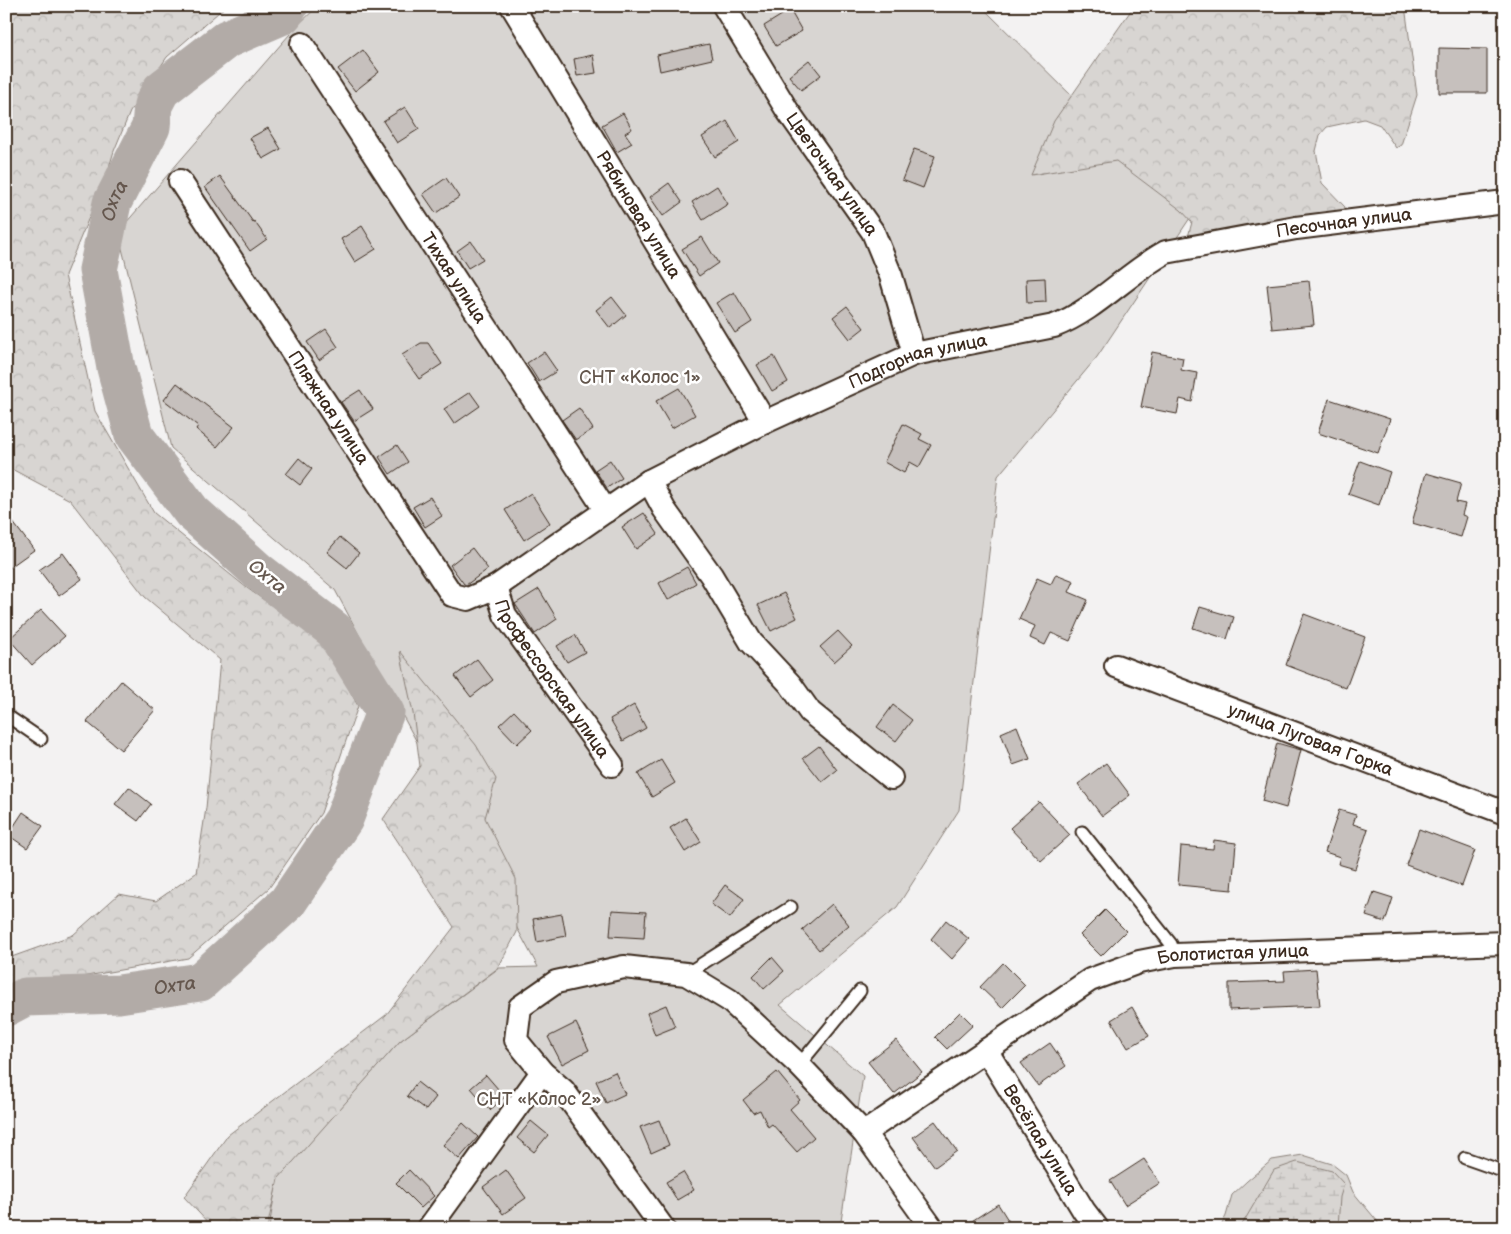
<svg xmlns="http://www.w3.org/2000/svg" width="1511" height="1234" font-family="'Balsamiq Sans',sans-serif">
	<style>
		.green { fill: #d8d5d2; stroke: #8a8078 }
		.forest { fill: url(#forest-crowns); stroke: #8a8078 }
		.wetland { fill: url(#wetland-marsh); stroke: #8a8078 }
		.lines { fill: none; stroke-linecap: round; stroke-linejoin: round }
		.river { stroke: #b2aba7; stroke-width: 39 }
		.building { fill: #c6c0bd; stroke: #3b2a1e }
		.lane-casing { stroke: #3b2a1e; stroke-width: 15 }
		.street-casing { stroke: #3b2a1e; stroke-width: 26 }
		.lane { stroke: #fff; stroke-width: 11 }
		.street { stroke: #fff; stroke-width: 22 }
		.labels { text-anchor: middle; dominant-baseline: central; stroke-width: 5; stroke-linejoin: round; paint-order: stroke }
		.street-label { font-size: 18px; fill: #3b2a1e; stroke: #fff }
		.park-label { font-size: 18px; fill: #62554b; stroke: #fff }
		.water-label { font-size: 19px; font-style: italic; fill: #65574e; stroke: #fff }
	</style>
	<defs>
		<pattern id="forest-crowns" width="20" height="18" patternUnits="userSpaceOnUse" patternTransform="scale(1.25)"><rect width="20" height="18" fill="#d8d5d2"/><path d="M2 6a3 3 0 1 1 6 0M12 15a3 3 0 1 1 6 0" fill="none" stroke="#bab7b4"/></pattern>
		<pattern id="wetland-marsh" width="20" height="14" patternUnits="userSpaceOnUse" patternTransform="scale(1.25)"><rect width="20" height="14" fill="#d8d5d2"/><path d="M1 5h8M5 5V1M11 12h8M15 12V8" fill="none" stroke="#bab7b4"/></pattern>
	</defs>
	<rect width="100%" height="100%" fill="#f3f2f2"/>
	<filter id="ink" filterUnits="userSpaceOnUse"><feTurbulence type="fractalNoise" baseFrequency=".02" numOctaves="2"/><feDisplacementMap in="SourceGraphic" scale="10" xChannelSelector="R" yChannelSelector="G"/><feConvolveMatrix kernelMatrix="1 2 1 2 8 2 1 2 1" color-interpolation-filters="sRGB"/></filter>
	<g filter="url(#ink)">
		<!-- green -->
		<g class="green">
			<path d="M318,6H981L1192,215L1097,357L998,476L959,810L897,907L780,1005L863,1076L840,1228H269L277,1179L400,1041L499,968L538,967L335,590L171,448L118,232L296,27Z"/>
			<path d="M1303,1155L1332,1164L1346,1175L1353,1192L1378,1222L1377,1228H1220L1226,1216L1232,1195L1247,1181L1272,1160Z"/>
		</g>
		<!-- forest -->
		<g class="forest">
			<path d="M6,6H226L167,57L130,112L114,151L107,174L65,275L95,411L154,513L247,588L324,643L358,706L321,813L269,888L188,958L19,988L6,995V959L73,935L119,894L156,901L196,873L206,808L220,660L145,597L70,500L6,466Z"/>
			<path d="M1134,6H1405L1417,95L1401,145L1396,148L1380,125L1364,119L1327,127L1320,135L1316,151L1322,183L1345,207L1343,213L1188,237L1192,222L1181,210L1116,161L1031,175L1054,121Z"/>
			<path d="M400,651L476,745L496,779L485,818L516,879L517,932L498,968L400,1041L278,1179L267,1228H213L184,1197L228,1135L386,1015L454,927L383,819L420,766L413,713Z"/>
		</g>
		<!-- wetland -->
		<path class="wetland" d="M1297,1162L1332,1171L1344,1184L1340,1197L1338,1227L1240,1228L1274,1170Z"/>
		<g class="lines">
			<!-- river -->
			<path class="river" id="s1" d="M6,1007L25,997L119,994L200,982L287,903L344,819L385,712L334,630L259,572L192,512L134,435L116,368L98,270L112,203L151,127L153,105L161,90L227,39L283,15L289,6"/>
		</g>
		<!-- building -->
		<g class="building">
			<path d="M790,10L802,31L776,46L764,26Z"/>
			<path d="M709,44L712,59L660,71L657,55Z"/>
			<path d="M1439,48L1487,49V93H1439Z"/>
			<path d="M363,50L379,72L355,91L338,69Z"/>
			<path d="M593,55L596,73L577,76L574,59Z"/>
			<path d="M809,60L821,75L801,90L789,76Z"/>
			<path d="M405,107L419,129L397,143L383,121Z"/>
			<path d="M623,113L632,129L625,133L632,143L617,152L602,125Z"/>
			<path d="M727,121L739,142L715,157L702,137Z"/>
			<path d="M268,128L281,149L263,159L250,138Z"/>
			<path d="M914,149L935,156L923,188L902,180Z"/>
			<path d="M220,176L253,222L254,221L267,239L250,251L205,187Z"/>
			<path d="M446,178L459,197L436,213L423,194Z"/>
			<path d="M669,183L682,202L663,216L650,197Z"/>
			<path d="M717,186L728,204L703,220L692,202Z"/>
			<path d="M362,226L376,249L355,262L341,239Z"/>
			<path d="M702,237L718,263L699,276L682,249Z"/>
			<path d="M471,241L483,259L468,268L457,251Z"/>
			<path d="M1045,278L1046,302L1027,303L1026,279Z"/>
			<path d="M1309,281L1314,325L1272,329L1267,285Z"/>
			<path d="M734,292L752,322L735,333L716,303Z"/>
			<path d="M612,297L626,315L610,328L596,310Z"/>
			<path d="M847,306L864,328L850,339L833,317Z"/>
			<path d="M326,329L338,347L319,360L307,342Z"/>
			<path d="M421,343H428L442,364L419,379L402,355Z"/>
			<path d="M544,352L557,371L539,382L527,363Z"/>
			<path d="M1152,352L1183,358L1181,370L1197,373L1192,402L1180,399L1177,414L1141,407Z"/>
			<path d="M774,356L788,382L772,391L757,365Z"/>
			<path d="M177,383L234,427L217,447L196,429L198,426L164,400Z"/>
			<path d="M679,388L695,415L672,428L656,401Z"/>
			<path d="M360,390L373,409L354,421L341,402Z"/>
			<path d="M470,392L480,406L454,424L444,409Z"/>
			<path d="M1329,399L1390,419L1378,453L1318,433Z"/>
			<path d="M579,408L593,429L576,440L562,420Z"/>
			<path d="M903,424L922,434L919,439L931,445L919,467L910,462L904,473L884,462Z"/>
			<path d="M397,445L408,462L390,474L379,457Z"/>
			<path d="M299,458L312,469L300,485L286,474Z"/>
			<path d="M610,460L622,478L607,488L595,470Z"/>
			<path d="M1360,461L1390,472L1379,505L1348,494Z"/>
			<path d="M1426,473L1461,483L1456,502L1465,504L1462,515L1467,517L1461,537L1412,523Z"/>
			<path d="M531,493L550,523L524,540L505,510Z"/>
			<path d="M430,497L442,516L425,527L413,507Z"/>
			<path d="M6,513L34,550L6,570Z"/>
			<path d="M644,513L658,534L636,549L622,527Z"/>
			<path d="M340,537L359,553L347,568L327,552Z"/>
			<path d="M472,548L488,569L466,585L464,584L450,565Z"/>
			<path d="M63,553L82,579L59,596L39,570Z"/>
			<path d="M687,567L696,583L668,600L659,583Z"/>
			<path d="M1056,574L1074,581L1069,592L1088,600L1070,641L1051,633L1045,645L1030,638L1035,626L1019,619L1037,578L1051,584Z"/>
			<path d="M539,589L557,619L535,634L515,604Z"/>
			<path d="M784,593L797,618L771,631L758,605Z"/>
			<path d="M1200,607L1234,617L1227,639L1193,628Z"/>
			<path d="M41,610L65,636L32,665L9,639Z"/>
			<path d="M1304,614L1365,637L1346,688L1286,665Z"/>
			<path d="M838,631L852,646L834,662L820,647Z"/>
			<path d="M575,635L585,652L567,662L557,646Z"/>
			<path d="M477,659L493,680L471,697L455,676Z"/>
			<path d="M121,681L155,710L121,750L87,722Z"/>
			<path d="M634,705L646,728L623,741L610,719Z"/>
			<path d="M893,705L912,720L896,741L877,727Z"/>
			<path d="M514,711L532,730L517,744L499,725Z"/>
			<path d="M1017,726L1030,759L1013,765L1001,733Z"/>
			<path d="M1277,743L1301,750L1286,808L1262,801Z"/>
			<path d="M819,746L837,770L822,782L803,758Z"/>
			<path d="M661,760L675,783L652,797L638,774Z"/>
			<path d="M1106,763L1130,795L1102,816L1078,784Z"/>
			<path d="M129,787L151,804L138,821L115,804Z"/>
			<path d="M1039,802L1070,835L1041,861L1010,828Z"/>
			<path d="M1339,810L1356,815L1353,824L1368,829L1355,869L1338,864L1340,857L1325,852Z"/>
			<path d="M23,812L43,826L27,848L8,835Z"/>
			<path d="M686,818L701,842L685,852L670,828Z"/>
			<path d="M1419,829L1475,850L1462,886L1406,865Z"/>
			<path d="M1214,840L1236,843L1232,890L1178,885L1181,846L1213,849Z"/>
			<path d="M725,885L744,899L730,918L711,904Z"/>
			<path d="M1374,892L1393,898L1385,922L1366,916Z"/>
			<path d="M832,904L849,925L819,950L802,930Z"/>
			<path d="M612,910L646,912L644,938L610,936Z"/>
			<path d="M1105,910L1126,931L1101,956L1080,935Z"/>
			<path d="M562,914L566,936L537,942L533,919Z"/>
			<path d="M946,920L969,939L952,959L931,939Z"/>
			<path d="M772,957L784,971L764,989L753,976Z"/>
			<path d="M1003,963L1025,985L1002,1008L980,987Z"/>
			<path d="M1316,969L1320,1006L1229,1010V983L1285,981L1284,971Z"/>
			<path d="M666,1005L675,1027L655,1035L647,1013Z"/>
			<path d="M1132,1007L1149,1036L1128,1048L1111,1020Z"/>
			<path d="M960,1012L973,1025L947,1049L935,1037Z"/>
			<path d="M576,1023L589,1050L562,1064L548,1037Z"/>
			<path d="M896,1040L922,1072L894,1094L868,1062Z"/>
			<path d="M1050,1043L1066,1066L1038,1086L1021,1063Z"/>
			<path d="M615,1072L625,1094L606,1103L596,1081Z"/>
			<path d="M777,1072L800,1100L790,1109L814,1137L797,1152L772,1124L768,1127L760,1110L753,1113L743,1100Z"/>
			<path d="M486,1075L505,1097L490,1110L471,1088Z"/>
			<path d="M417,1082L436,1097L426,1110L407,1096Z"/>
			<path d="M659,1120L669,1145L651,1153L640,1127Z"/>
			<path d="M531,1121L548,1135L534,1152L517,1138Z"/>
			<path d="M935,1121L957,1151L935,1167L913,1137Z"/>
			<path d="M463,1123L478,1137L459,1159L443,1145Z"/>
			<path d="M1144,1159L1160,1183L1125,1205L1110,1181Z"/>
			<path d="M409,1170L434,1196L421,1208L396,1183Z"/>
			<path d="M506,1170L526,1198L503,1214L483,1187Z"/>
			<path d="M683,1172L694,1190L677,1200L666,1182Z"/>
			<path d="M998,1204L1013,1228H961Z"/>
		</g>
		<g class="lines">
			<!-- lane casing -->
			<g class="lane-casing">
				<g id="lane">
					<path d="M6,715L41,739"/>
					<path d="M1082,832L1171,944L1175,955"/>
					<path d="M686,974L791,907"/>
					<path d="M799,1065L860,991"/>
					<path d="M1465,1158L1505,1172"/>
				</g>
			</g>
			<!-- street casing -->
			<g class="street-casing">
				<g id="street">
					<path id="s2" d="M512,6L765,422"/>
					<path id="s3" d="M724,6L787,110L873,232L891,276L914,354"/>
					<path id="s4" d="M302,44L606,511"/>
					<path id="s5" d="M180,181L452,595L468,599L496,587L649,481L765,422L914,354L1054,326C1096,310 1127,273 1166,252L1296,228L1505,202"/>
					<path d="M649,481L664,509L711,575L751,642L790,684L810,712L891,778"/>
					<path id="s6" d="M496,587L505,615L612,765"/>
					<path id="s7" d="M1116,666L1505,813"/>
					<path id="s8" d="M986,1050L1084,1211L1097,1228"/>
					<path d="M864,1133L932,1228"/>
					<path d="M429,1228L542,1072"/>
					<path id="s9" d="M663,1228L563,1090L542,1072L516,1040L520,1007L556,982L624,967L686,974L729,1000L799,1065L864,1133L1090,980L1139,962L1175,955L1505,943"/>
				</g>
			</g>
			<!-- lane -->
			<use href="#lane" class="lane"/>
			<!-- street -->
			<use href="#street" class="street"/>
		</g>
	</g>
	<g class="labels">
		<!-- street labels -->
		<g class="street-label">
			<text stroke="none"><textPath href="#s3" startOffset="200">Цветочная улица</textPath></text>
			<text stroke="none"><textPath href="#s2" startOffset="244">Рябиновая улица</textPath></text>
			<text stroke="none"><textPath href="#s5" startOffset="1480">Песочная улица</textPath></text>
			<text stroke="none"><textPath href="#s4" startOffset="279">Тихая улица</textPath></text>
			<text stroke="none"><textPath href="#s5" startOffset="1024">Подгорная улица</textPath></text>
			<text stroke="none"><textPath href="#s5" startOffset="271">Пляжная улица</textPath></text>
			<text stroke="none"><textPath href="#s6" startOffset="108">Профессорская улица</textPath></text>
			<text stroke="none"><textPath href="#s7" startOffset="208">улица Луговая Горка</textPath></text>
			<text stroke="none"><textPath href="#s9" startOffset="1108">Болотистая улица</textPath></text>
			<text stroke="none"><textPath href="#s8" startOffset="105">Весёлая улица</textPath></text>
		</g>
		<!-- park labels -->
		<g class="park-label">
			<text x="640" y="377">СНТ «Колос 1»</text>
			<text x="539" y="1099">СНТ «Колос 2»</text>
		</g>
		<!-- water labels -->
		<g class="water-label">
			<text stroke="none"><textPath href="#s1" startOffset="1149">Охта</textPath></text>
			<text transform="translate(267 577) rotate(39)">Охта</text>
			<text stroke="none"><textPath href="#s1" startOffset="172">Охта</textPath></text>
		</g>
	</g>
	<!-- margin -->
	<rect width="1511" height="1234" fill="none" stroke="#fff" stroke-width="25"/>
	<rect x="12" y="12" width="1486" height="1209" fill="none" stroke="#3b2a1e" stroke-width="2" filter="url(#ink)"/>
</svg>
